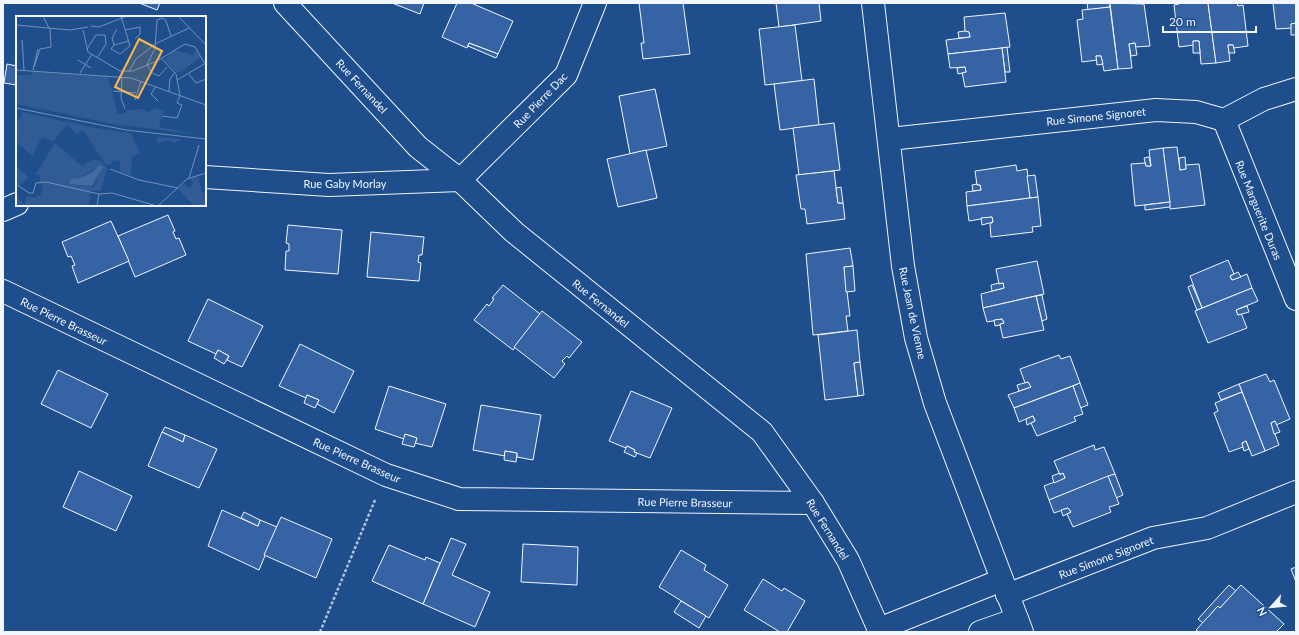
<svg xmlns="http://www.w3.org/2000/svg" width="1299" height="635" font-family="Lato,sans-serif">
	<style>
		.building { fill: #3563a3; stroke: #f2f6ff }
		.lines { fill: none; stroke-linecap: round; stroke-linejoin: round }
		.minor-casing { stroke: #f2f6ff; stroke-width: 24 }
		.path { stroke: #b3c4dc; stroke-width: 2.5; stroke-dasharray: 3 2; stroke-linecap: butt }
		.minor { stroke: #1f4e8c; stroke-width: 22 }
		.labels { text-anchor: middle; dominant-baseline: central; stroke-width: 3; stroke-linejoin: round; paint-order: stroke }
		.street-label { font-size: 11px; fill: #f2f6ff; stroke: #1f4e8c }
		.inset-road { fill: none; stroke: #7391ba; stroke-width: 1 }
		.view { fill: #ffb74d; fill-opacity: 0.15; stroke: #ffb74d; stroke-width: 2 }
		.inset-edge { fill: none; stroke: #f2f6ff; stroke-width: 2 }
	</style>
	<rect width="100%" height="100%" fill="#1f4e8c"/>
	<!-- building -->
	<g class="building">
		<path d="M139,3H160L157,10Z"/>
		<path d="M392,3H424L420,14Z"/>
		<path d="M457,3H471L513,21L498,54L469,43L467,48L442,37Z"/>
		<path d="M639,3H683L690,54L643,59L641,43H644Z"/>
		<path d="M776,3H819L821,21L779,27Z"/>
		<path d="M1087,3H1110V7L1088,10Z"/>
		<path d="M1110,3L1144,4L1150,46L1135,47V43L1129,44L1132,68L1118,69Z"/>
		<path d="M1179,3H1208L1216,63L1201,64L1199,41H1193L1194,45L1179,47L1174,5L1179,4Z"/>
		<path d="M1208,3H1237L1238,6L1243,5L1248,46L1234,48L1233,45H1228L1230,61L1216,63Z"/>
		<path d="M1273,3H1296V23L1291,24L1292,28L1276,29Z"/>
		<path d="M1110,7L1118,69L1104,71L1101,56H1096L1097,60L1082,62L1077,20L1083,19L1082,10Z"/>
		<path d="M1005,13L1010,47L948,54L946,40L970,37L969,32L965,31L964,17Z"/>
		<path d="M1296,23V35H1291V24Z"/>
		<path d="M795,25L802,81L765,85L759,29Z"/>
		<path d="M965,31L969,32L970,37L959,38L958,32Z"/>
		<path d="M1193,41H1199L1200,53H1193Z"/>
		<path d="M469,43L498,54L496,58L468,46Z"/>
		<path d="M1135,43L1137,55L1131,56L1129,44Z"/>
		<path d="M1228,45H1233L1235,53H1229Z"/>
		<path d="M1007,47L1010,72H1005L1002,48Z"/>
		<path d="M1002,48L1006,82L965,87L962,72H966L965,67L950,68L948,54Z"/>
		<path d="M1096,56H1101L1103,64L1097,65Z"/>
		<path d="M7,64L17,66V85L4,83Z"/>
		<path d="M965,67L966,72L958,74L957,68Z"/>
		<path d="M814,79L819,125L780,130L774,84Z"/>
		<path d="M655,89L667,146L630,154L619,96Z"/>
		<path d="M834,123L840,170L799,175L793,128Z"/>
		<path d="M1177,147L1180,170L1186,169L1185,165L1199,164L1205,205L1170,209L1163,148Z"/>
		<path d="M1163,148L1170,202L1135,206L1131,164L1145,163L1146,166H1151L1149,150Z"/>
		<path d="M646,150L657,198L618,207L607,159Z"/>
		<path d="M1149,157L1151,166H1146L1144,158Z"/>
		<path d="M1185,157L1186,169L1180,170L1179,158Z"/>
		<path d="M1016,165L1017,171L1027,169L1030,198L967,206L966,192L981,190L980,185H977L975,171Z"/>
		<path d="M834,171L838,203H843L845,219L807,224L805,209H801L796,175Z"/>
		<path d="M1035,175L1038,197L1030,198L1027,176Z"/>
		<path d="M977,184V185H980L981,190L973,191L972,185Z"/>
		<path d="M841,187L843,203H838L836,188Z"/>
		<path d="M1038,197L1041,226L1032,227L1033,232L991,237L990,224L993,222L992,217L969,221L967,206Z"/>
		<path d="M1170,202V207L1145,210V205Z"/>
		<path d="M168,215L175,231L173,232L176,239L179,238L186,255L135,277L118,236Z"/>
		<path d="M992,217L993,222L982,225L981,218Z"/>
		<path d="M111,221L129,261L78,283L72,266L75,265L71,256L68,257L62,242Z"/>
		<path d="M288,225L342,230L338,274L285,270L286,251H289V244L286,243Z"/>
		<path d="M371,232L424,237L422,255H419L418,262L421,263L419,281L367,277Z"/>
		<path d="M850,248L853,266L844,267L850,316H846L848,331L813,335L806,254Z"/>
		<path d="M1228,260L1234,274L1230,276L1232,280L1247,274L1252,288L1202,308L1190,276Z"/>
		<path d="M1037,261L1044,294L983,308L981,294L1004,288L1003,283L999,284L996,269Z"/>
		<path d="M853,266L855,291L846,292L844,267Z"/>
		<path d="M1238,272L1241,277L1232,280L1230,276Z"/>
		<path d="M999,283V284L1003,283L1004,288L992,291L991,285Z"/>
		<path d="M503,285L540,314L513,350L474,320L487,304L489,306L494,299L492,298Z"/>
		<path d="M1192,285L1202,308L1197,310L1188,287Z"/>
		<path d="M1252,288L1258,301L1236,310L1238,315L1241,313L1247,328L1208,343L1195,311Z"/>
		<path d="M1042,295L1047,319L1042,321L1036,296Z"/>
		<path d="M1036,296L1044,330L1003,338L1000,325V324L1004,323L1002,319L987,322L983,308Z"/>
		<path d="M208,299L263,326L242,367L227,360L229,356L218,350L216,354L188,341Z"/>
		<path d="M1247,306L1249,312L1238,315L1236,310Z"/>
		<path d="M542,311L582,342L569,358L567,356L562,361L565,364L554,378L514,347Z"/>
		<path d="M1002,319L1004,323L1000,324V325L995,326L994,320Z"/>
		<path d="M857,330L860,362L854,363L858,396L825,400L818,335Z"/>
		<path d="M300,344L354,371L334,413L317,404L319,400L307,395L306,398L279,386Z"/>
		<path d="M218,350L229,356L224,364L214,358Z"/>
		<path d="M1059,355L1061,359L1070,356L1080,383L1014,408L1008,395L1031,387L1028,382L1025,383L1020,369Z"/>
		<path d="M860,362L864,395L858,396L854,363Z"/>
		<path d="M58,370L108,394L91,428L41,404Z"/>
		<path d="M1266,374L1270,382L1274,380L1290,419L1276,425L1275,421L1271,423L1279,445L1265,451L1239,384Z"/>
		<path d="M1028,382L1031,387L1019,391L1017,385Z"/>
		<path d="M1080,383L1088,405L1080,408L1073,386Z"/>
		<path d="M1239,384L1242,392L1221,400L1218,393Z"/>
		<path d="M389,386L446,404L432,447L415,443L417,438L405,434L404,439L375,429Z"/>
		<path d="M1073,386L1083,414L1074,417L1076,421L1037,436L1031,423L1035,421L1033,416L1019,422L1014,408Z"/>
		<path d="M631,391L672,408L650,458L634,452L635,450L627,446L626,448L609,441Z"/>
		<path d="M1242,392L1265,451L1252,456L1246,441L1242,443L1243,447L1229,452L1214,413L1218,411L1215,403Z"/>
		<path d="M307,395L319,400L315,408L304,403Z"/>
		<path d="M481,405L541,415L533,460L517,457V453L505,451V456L473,450Z"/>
		<path d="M1033,416L1035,421L1027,425L1026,419Z"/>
		<path d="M1275,421L1280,432L1274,434L1271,423Z"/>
		<path d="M165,427L185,435L183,442L162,432Z"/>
		<path d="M162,432L183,442L185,435L217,449L199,488L148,466Z"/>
		<path d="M405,434L417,438L414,447L402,444Z"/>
		<path d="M1246,441L1249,449L1244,451L1242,443Z"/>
		<path d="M1094,445L1095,450L1104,447L1115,474L1049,500L1044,486L1065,478L1063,473L1060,475L1054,461Z"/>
		<path d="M627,446L635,450L634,452L637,453L635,457L624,452Z"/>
		<path d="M505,451L517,453L516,462L504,460Z"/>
		<path d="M79,471L132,496L116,531L63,507Z"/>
		<path d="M1060,473V475L1063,473L1065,478L1054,483L1052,476Z"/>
		<path d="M1115,474L1123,495L1116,498L1108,476Z"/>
		<path d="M1108,476L1119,504L1109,507L1111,512L1073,527L1067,514L1071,512L1068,508L1054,513L1049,500Z"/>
		<path d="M1068,508L1071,512L1063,516L1061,510Z"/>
		<path d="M222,510L258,526L260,520L277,527L259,570L208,546Z"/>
		<path d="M244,512L260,520L258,526L241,518Z"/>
		<path d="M281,517L332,539L316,578L264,555Z"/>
		<path d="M451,538L466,544L452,575L490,592L475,627L423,604Z"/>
		<path d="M523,544L578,547L577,585L521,582Z"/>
		<path d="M389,545L425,560L426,557L440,563L423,604L372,581Z"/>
		<path d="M681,550L706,565L704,570L728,585L709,618L659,587Z"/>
		<path d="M1296,567V582L1291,569Z"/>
		<path d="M763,579L782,591L784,588L805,601L787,632H780L744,610Z"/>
		<path d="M1229,585L1236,591L1220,608L1218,606L1203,623L1198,619Z"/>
		<path d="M1241,585L1284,624L1276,632H1199L1196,630L1218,606L1220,608Z"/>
		<path d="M681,601L706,616L699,628L674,612Z"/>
	</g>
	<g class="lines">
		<!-- minor casing -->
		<g class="minor-casing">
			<g id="minor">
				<path d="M285,3L418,147L460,180L514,232L762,432L813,503L848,560L880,632"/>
				<path d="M873,3L903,266L916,338L935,403L1022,632"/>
				<path d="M1224,120L1296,299"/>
				<path d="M890,139L1156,110L1196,112L1224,120L1264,99L1296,89"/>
				<path d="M205,177L329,185L460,180L566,75L595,3"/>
				<path d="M3,210L17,204"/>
				<path d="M3,291L386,475L459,499L813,503"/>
				<path d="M1007,595L1153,538L1207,528L1296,492"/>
				<path d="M879,629L1002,580"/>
				<path d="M980,632L1017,619"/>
			</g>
		</g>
		<!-- path -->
		<path class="path" d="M320,632L375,500"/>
		<!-- minor -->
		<use href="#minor" class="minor"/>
	</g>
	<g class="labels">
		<!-- street labels -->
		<g class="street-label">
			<text transform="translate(362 86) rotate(47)">Rue Fernandel</text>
			<text transform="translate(540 100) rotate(-46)">Rue Pierre Dac</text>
			<text transform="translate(1096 116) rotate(-6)">Rue Simone Signoret</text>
			<text x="345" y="183">Rue Gaby Morlay</text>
			<text transform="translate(1259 210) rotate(68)">Rue Marguerite Duras</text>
			<text transform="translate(601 303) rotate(39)">Rue Fernandel</text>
			<text transform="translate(913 313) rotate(78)">Rue Jean de Vienne</text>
			<text transform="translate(64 321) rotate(26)">Rue Pierre Brasseur</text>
			<text transform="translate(357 460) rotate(24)">Rue Pierre Brasseur</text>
			<text transform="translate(685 502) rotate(1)">Rue Pierre Brasseur</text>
			<text transform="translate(828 529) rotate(58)">Rue Fernandel</text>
			<text transform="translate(1106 557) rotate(-21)">Rue Simone Signoret</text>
		</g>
	</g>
	<!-- overview -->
	<g transform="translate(16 16)">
		<rect width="190" height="190" fill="#1f4e8c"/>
		<path d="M159,34L177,39L180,34L184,42L165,56H160L148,44ZM18,56L92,61L102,98L110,97L111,94L128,93L130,97L139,92L147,95L143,111L185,119L97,108L0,88V65L3,64L0,59H14ZM6,96L74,111L115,117L124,137L116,141L115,160L104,155V145L97,144L95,149H90L67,114L60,118L51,108L37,126L26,121L16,140L0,125V105L5,101ZM141,121L164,123V124L158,127L150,124L141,128ZM39,127L66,150L77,143L85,145L91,152L85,175H68L75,176L73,190H0V179L8,189L11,180L19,182L25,178L27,167H24V159H19ZM82,151L85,153L78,171L53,168L54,163L60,164ZM0,149L13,162L4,169L0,168ZM182,161L186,176L190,178V190H178L162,173L168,168L174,173L177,167L174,163Z" fill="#305b95" fill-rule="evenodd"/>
		<path d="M83,149L87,151L76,170L53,168L54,163L64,162L78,155Z" fill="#446ba0"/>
		<path class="inset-road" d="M27,0L33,12M162,0L190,29M0,9L54,14L72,11M75,10L83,11L111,0M101,13L96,22L98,29L113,25M67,14L72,36L104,55H117L141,45L169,28L179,31L189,48M109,14L124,11V18L119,23M6,24L8,54M98,29L95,33L104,38L114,30L105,0M71,33L80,19H89L90,28L81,42M146,43L160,58L164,79L161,87L166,89L161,102L146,100M62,44L75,52M18,51L24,33L35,31L34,13M151,51L143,60L136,57L131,49L139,32L141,4L147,2L150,5L155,20M0,54L115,62L190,89M17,54L22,33M113,55L120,43L139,28L173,12M64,57L76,38M173,58L180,67L190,63M106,61L105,82L109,93M161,64L190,47M140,70L135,78L142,85M97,75L120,77M153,75L154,63L159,56M119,84L125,65M0,92L110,114L190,123M94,153L123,164L162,172M173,162L183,129M0,168L13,177H17L20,167L30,166L83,178L96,177L141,190M81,190L83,178M142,190L171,163L190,157"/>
		<path class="view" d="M123,23L146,35L122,82L99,71Z"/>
		<rect width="190" height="190" class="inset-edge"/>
	</g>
	<!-- border -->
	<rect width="1299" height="635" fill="none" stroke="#f2f6ff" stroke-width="8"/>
	<!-- north arrow -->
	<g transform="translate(1271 607) rotate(243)" stroke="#1f4e8c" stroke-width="3" paint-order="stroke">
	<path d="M0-3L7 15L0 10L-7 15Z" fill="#f2f6ff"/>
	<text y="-6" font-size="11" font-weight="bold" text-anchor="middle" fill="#f2f6ff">N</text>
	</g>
	<!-- scale -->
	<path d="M1163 26v6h93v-6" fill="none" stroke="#f2f6ff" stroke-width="2"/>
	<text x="1169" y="26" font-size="12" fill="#f2f6ff" stroke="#1f4e8c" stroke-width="3" paint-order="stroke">20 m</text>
</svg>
